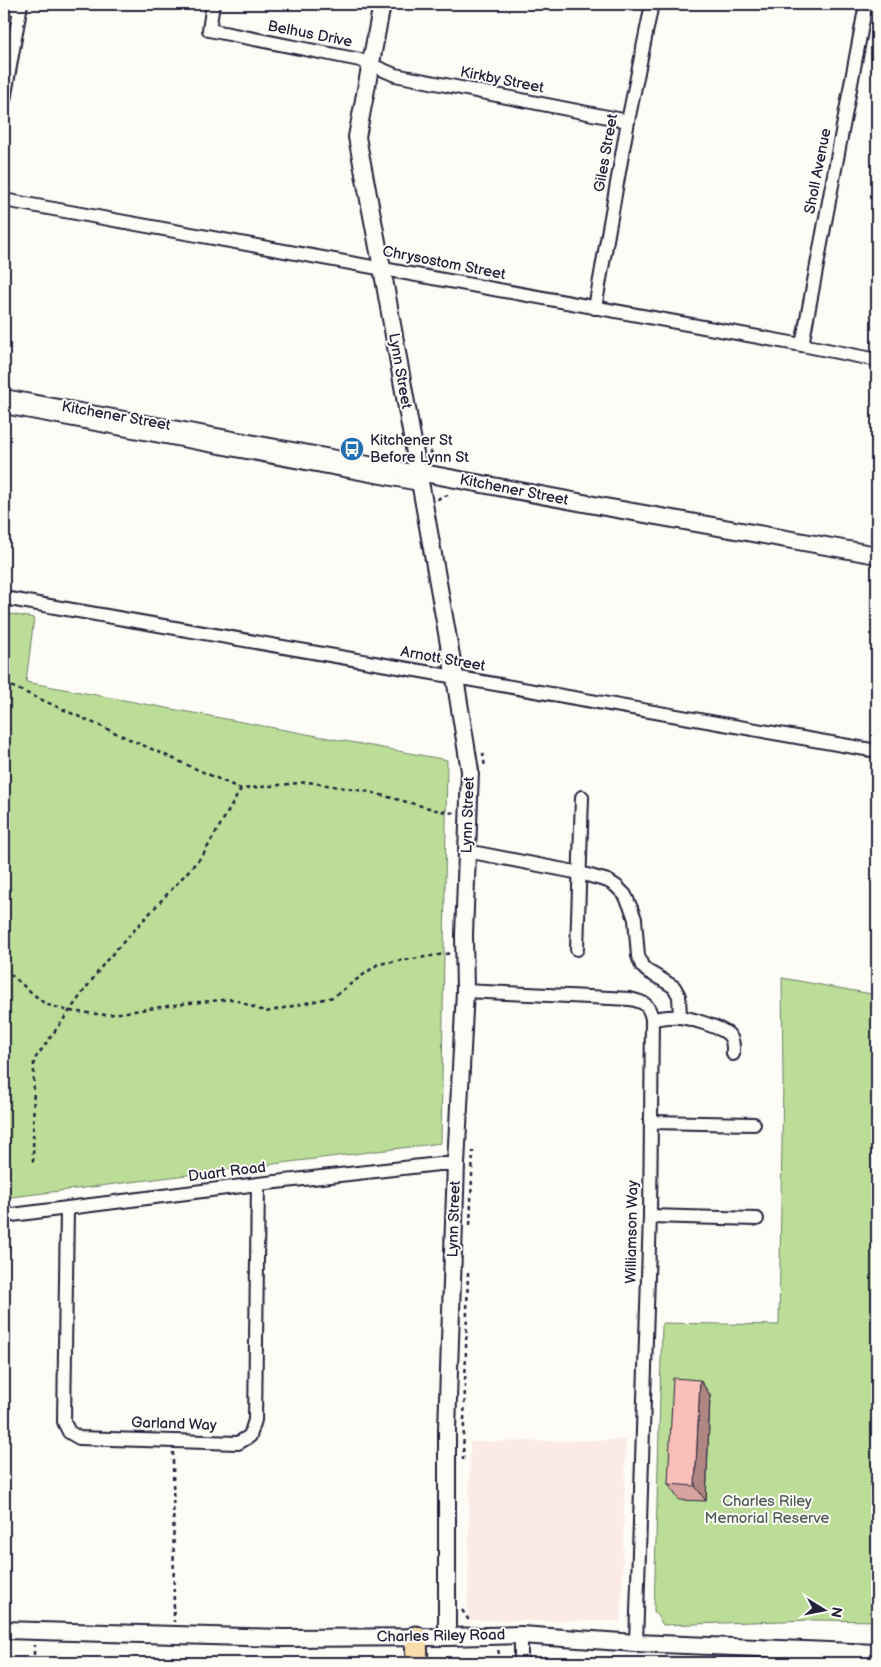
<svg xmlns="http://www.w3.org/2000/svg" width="881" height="1667" font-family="'Balsamiq Sans',sans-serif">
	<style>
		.built { fill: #fceae4 }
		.green { fill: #bbdd97; stroke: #6e8069 }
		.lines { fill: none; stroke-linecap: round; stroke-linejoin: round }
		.minor-casing { stroke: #22223b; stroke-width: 16 }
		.tertiary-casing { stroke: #22223b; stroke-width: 20 }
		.trunk-casing { stroke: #22223b; stroke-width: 25 }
		.path { stroke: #22223b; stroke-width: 2.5; stroke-dasharray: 4 4; stroke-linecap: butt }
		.minor { stroke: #fdfcf7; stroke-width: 12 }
		.tertiary { stroke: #fdfcf7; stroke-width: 16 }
		.trunk { stroke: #faddab; stroke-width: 21 }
		.wall { fill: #d8a49f; stroke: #22223b }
		.shaded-wall { fill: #b08682; stroke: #22223b }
		.building { fill: #fbbfb9; stroke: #22223b }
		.labels { text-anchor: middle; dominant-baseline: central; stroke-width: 4; stroke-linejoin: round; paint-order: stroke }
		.street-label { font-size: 15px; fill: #22223b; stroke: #fdfcf7 }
		.poi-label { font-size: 15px; fill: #22223b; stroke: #fdfcf7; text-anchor: start }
		.park-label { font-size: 15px; fill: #505a57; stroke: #fdfcf7 }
	</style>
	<rect width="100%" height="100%" fill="#fdfcf7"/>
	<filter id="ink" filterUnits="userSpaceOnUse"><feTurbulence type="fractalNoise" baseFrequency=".02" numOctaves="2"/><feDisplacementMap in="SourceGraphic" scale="10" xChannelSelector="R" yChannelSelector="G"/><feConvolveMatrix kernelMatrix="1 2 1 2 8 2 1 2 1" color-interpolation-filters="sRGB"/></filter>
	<g filter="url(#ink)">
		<!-- built -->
		<path class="built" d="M626,1440L621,1621L468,1620L470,1442Z"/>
		<!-- green -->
		<g class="green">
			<path d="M4,613L34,618L26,682L447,760L441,1143L4,1198Z"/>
			<path d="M782,978L877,995V1621L812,1620L663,1625L654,1611L662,1323L779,1325L783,1078Z"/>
		</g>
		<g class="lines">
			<!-- minor casing -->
			<g class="minor-casing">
				<g id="minor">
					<path d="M213,4L209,30L360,60L395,75L628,121"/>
					<path d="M4,6L20,9"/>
					<path d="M4,100L21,4"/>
					<path d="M4,200L802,345L877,360"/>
					<path d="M595,308L628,121L652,4"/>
					<path d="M802,345L866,4"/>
					<path d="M4,396L418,472"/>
					<path d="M4,407L419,484"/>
					<path d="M4,598L877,751"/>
					<path d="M467,851L580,873L608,881L616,886L625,895L631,908L635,919L638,956L642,966L647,971L661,979L674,987L679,996L680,1017"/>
					<path d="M577,949L582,797"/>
					<path d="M465,991L630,999C644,1002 649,1004 652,1019L650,1216L636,1643"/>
					<path d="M652,1019C661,1018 671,1016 680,1017C690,1018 723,1028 729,1035C734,1041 733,1047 733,1054"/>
					<path d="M650,1122L754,1124"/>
					<path d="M67,1209L64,1422L69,1432L79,1438L238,1443L250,1436L255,1420L258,1184"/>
					<path d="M4,1216L258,1184L439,1164H456"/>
					<path d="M650,1216L757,1219"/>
					<path d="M521,1635V1663"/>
				</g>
			</g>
			<!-- tertiary casing -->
			<g class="tertiary-casing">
				<g id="tertiary">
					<path d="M382,4L357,137L382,268L455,678L470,771L464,935L465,991L456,1164L447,1429V1637"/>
					<path d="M418,472L605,507L877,555"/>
					<path d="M4,1630L283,1638L447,1637L521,1635L636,1643L877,1653"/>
				</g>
			</g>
			<!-- trunk casing -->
			<g class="trunk-casing">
				<path id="trunk" d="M416,1637L417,1663"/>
			</g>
			<!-- path -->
			<g class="path">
				<path d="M430,451L437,461"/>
				<path d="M438,500L439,498L448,495"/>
				<path d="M4,683L241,789L308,782L370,792L440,811L454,813"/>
				<path d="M483,753L485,768"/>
				<path d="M4,969L45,1004L69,1011L106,1015L189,1003L233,999L266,1012L333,997L378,964L452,953"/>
				<path d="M33,1162L34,1060L105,962L203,855L241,789"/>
				<path d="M470,1225L473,1151"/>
				<path d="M173,1452L174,1622"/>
				<path d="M463,1460L468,1273"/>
				<path d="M462,1610L470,1622"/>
				<path d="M498,1650L502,1663"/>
				<path d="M34,1663V1645"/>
			</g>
			<!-- minor -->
			<use href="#minor" class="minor"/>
			<!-- tertiary -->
			<use href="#tertiary" class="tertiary"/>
			<!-- trunk -->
			<use href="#trunk" class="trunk"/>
		</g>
		<!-- wall -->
		<path class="wall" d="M700,1380L710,1395L706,1501L679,1500L668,1484Z"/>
		<!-- shaded-wall -->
		<path class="shaded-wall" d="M700,1380L710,1395L706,1501L695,1486Z"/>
		<!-- building -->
		<path class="building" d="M673,1378L700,1380L695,1486L668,1484Z"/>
	</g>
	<!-- icons -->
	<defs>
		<g id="bus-disc" transform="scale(1.25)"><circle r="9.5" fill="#1f6fb2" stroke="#fdfcf7"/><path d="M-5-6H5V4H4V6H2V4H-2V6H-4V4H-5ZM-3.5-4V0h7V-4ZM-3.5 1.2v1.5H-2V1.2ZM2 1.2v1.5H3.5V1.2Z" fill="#fff"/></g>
	</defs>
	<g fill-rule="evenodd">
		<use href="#bus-disc" x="352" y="449"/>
	</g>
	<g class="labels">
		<!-- street labels -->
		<g class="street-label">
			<text transform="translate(310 34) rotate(11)">Belhus Drive</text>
			<text transform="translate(502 80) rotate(11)">Kirkby Street</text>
			<text transform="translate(606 153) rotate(-80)">Giles Street</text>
			<text transform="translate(818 171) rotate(-79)">Sholl Avenue</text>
			<text transform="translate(444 263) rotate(11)">Chrysostom Street</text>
			<text transform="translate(400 371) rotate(80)">Lynn Street</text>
			<text transform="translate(116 416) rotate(10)">Kitchener Street</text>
			<text transform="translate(514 490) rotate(11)">Kitchener Street</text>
			<text transform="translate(443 659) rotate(10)">Arnott Street</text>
			<text transform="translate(468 815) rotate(-88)">Lynn Street</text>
			<text transform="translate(227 1172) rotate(-7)">Duart Road</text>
			<text transform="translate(454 1219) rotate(-88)">Lynn Street</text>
			<text transform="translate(632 1232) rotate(-89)">Williamson Way</text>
			<text transform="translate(174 1424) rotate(2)">Garland Way</text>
			<text transform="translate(441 1636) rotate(-1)">Charles Riley Road</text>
		</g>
		<!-- poi labels -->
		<g class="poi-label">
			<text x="370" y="440">Kitchener St<tspan x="370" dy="17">Before Lynn St</tspan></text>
		</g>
		<!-- park labels -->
		<g class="park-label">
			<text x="767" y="1501">Charles Riley<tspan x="767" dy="17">Memorial Reserve</tspan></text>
		</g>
	</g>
	<!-- margin -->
	<rect width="881" height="1667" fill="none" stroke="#fdfcf7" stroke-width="20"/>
	<rect x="10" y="10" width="861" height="1647" fill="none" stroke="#22223b" stroke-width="2" filter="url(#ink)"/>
	<!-- north arrow -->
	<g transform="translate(824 1610) rotate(100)" stroke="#fdfcf7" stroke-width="4" paint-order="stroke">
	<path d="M0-4L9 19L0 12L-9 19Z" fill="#22223b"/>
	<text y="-8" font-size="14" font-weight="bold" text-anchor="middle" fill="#22223b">N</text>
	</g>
</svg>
